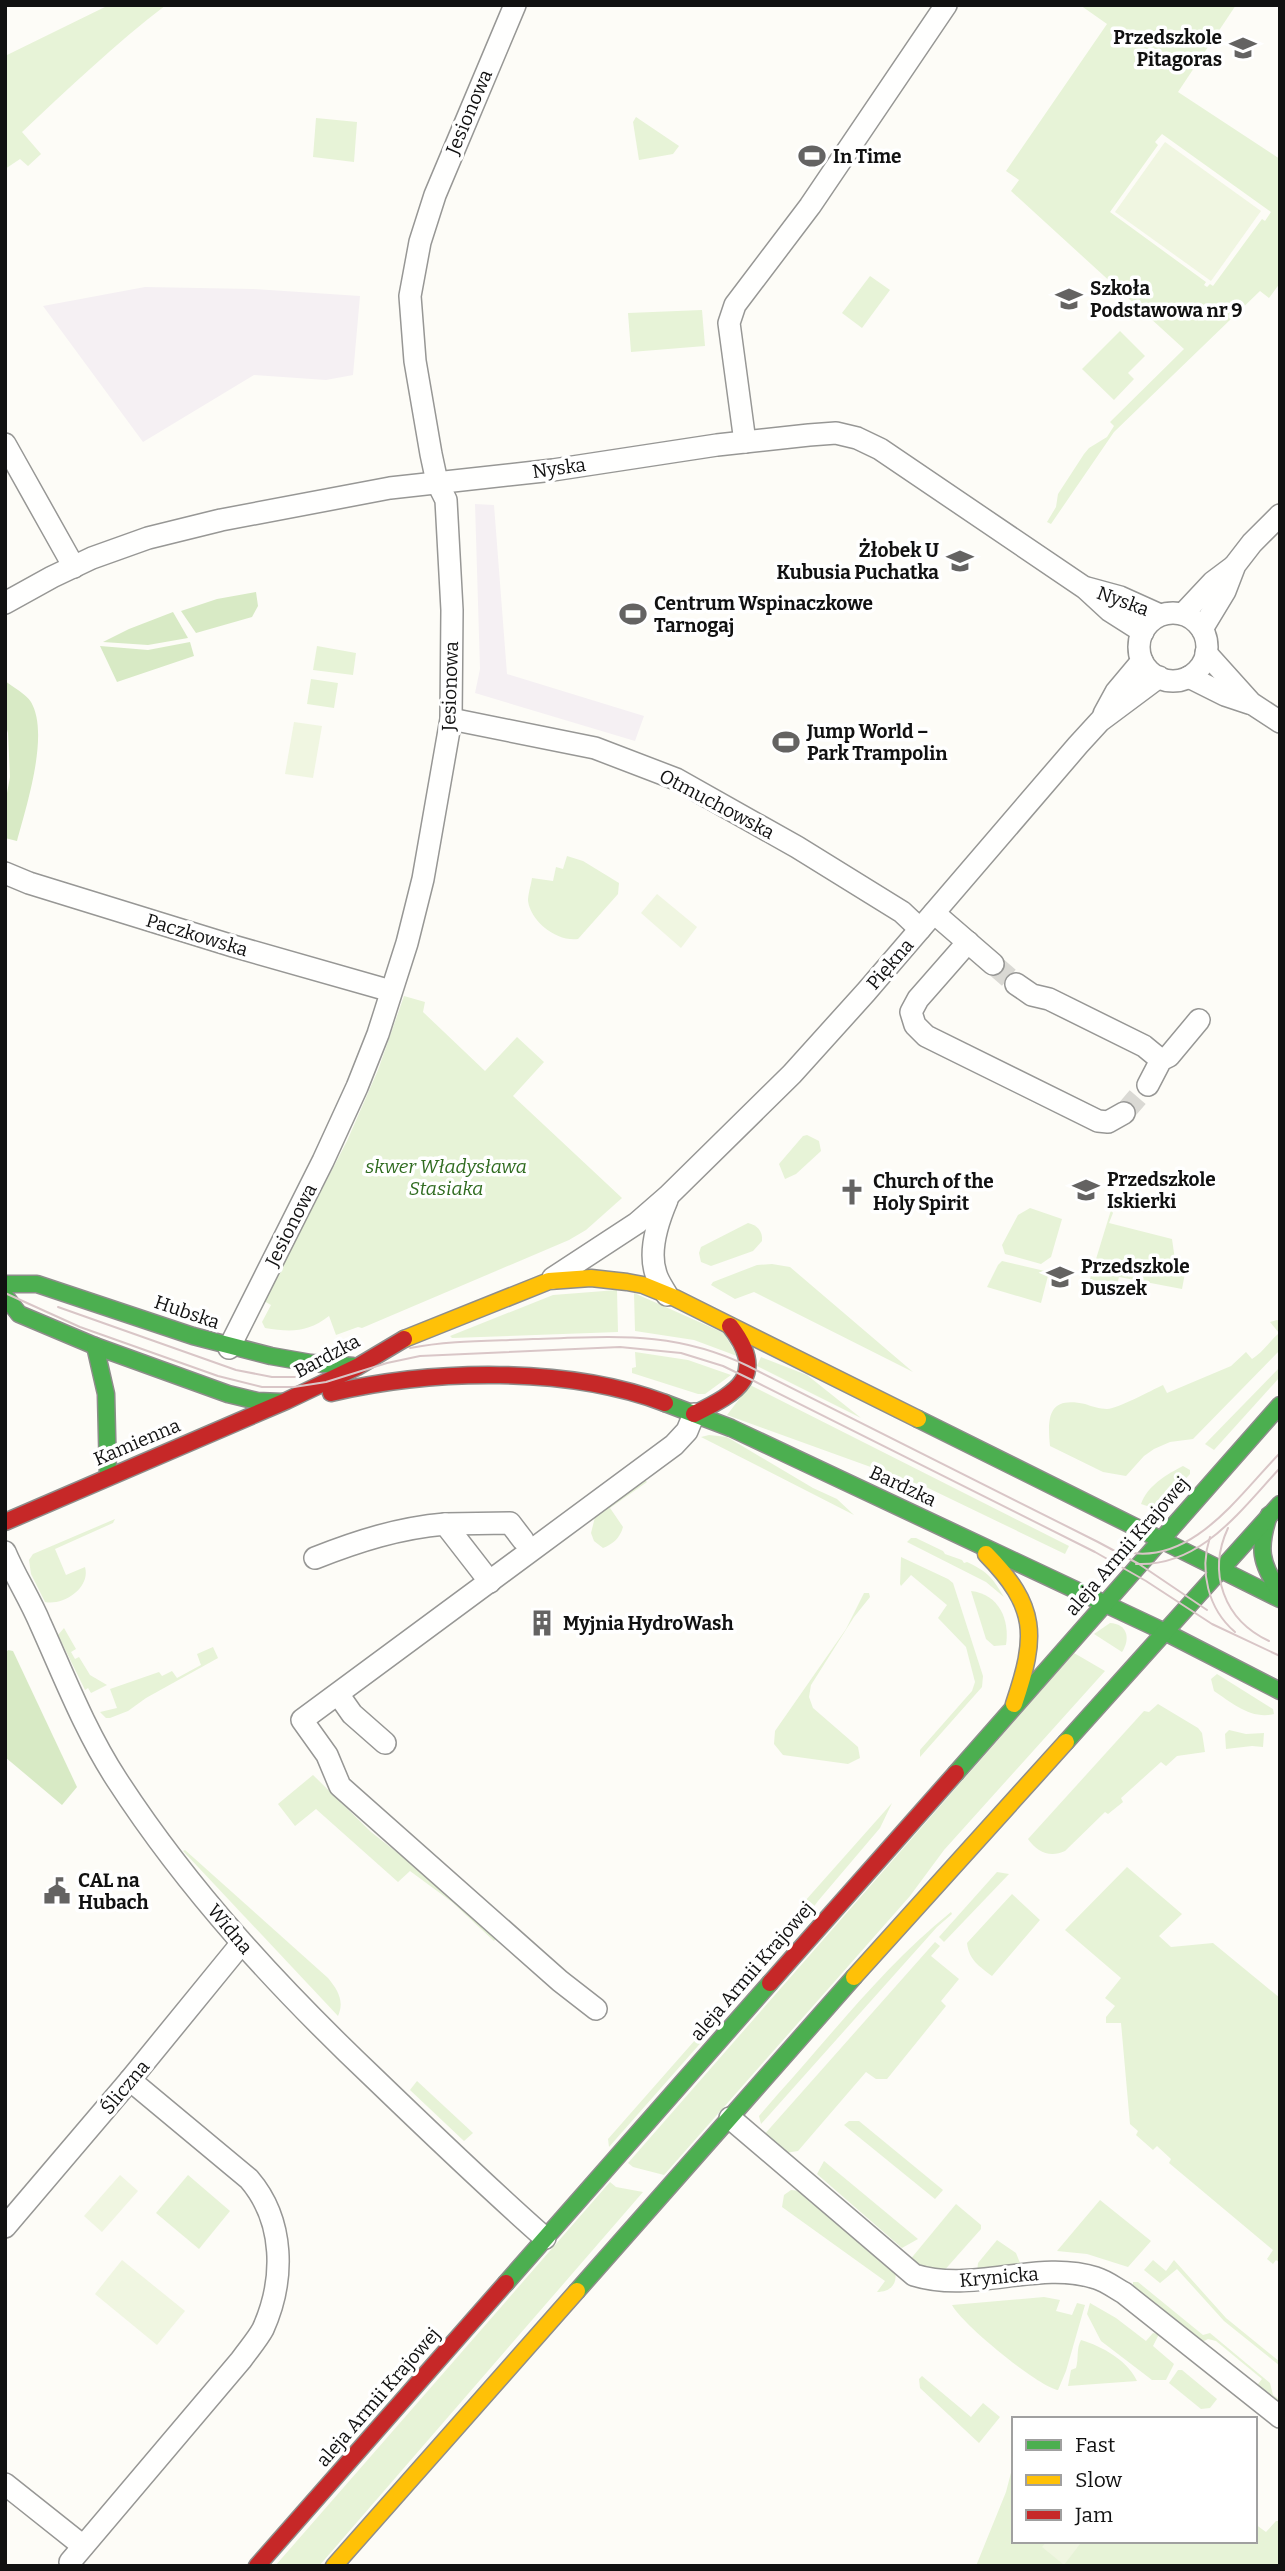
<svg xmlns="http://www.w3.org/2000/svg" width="1285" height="2571" font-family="Bitter,serif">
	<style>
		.industrial { fill: #f5f0f3 }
		.green { fill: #e7f3d7; fill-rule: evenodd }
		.forest { fill: #d8eac5 }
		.pitch { fill: #f0f6e1 }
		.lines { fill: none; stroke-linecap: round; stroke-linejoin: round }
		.street-tunnel { stroke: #dad9d4; stroke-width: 21; stroke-dasharray: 21 10; stroke-linecap: butt }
		.street-casing { stroke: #979795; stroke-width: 24 }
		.fast-casing { stroke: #8e8d8b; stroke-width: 19 }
		.slow-casing { stroke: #8e8d8b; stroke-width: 19 }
		.jam-casing { stroke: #8e8d8b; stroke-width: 19 }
		.street { stroke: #fffffe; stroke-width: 21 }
		.fast { stroke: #4caf50; stroke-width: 16 }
		.slow { stroke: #ffc107; stroke-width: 16 }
		.jam { stroke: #c62828; stroke-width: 16 }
		.tram { stroke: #d9c6c7; stroke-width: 2 }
		.labels { text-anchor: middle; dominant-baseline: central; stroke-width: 7; stroke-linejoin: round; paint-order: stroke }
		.poi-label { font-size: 19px; font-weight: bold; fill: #111; stroke: #fff; text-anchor: start }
		.street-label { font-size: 19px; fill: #111; stroke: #fff }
		.park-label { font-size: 19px; font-style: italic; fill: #2f6b1f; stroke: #fff }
	</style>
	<rect width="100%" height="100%" fill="#fdfcf7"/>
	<!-- industrial -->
	<g class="industrial">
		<path d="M145,287L253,289L360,296L353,375L326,380L254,375L143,442L43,306Z"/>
		<path d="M475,504L494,505L507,674L644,716L635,741L475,693L480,669Z"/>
	</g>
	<!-- green -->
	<g class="green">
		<path d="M109,5H166C115,44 69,88 22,132L41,154L28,166L20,159L5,169V56Z"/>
		<path d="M1080,5H1236L1178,92L1280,159V283L1269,298L1260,291L1114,432L1051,524L1047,522L1056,507L1058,494L1084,454L1089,448L1107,437L1114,426L1110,422L1184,349L1011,191L1019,180L1006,171L1107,24ZM1162,134L1271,212L1265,221L1262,219L1213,286L1210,284L1207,287L1204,285L1206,282L1110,212L1158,145L1155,142Z"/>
		<path d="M636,117L679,146L673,154L639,160L633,122Z"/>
		<path d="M316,118L357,122L354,162L313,157Z"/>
		<path d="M870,276L890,290L862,328L842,313Z"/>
		<path d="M702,310L705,346L631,352L628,313Z"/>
		<path d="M1120,331L1145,356L1128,373L1134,379L1114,400L1082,369Z"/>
		<path d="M317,646L356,653L353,675L313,670Z"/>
		<path d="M311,679L338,683L334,708L307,704Z"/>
		<path d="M567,856L583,861L619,883L618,894L578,939C557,942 531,922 528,901C528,894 531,885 532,878L553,881L556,867L563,869Z"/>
		<path d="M404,996L425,1002L423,1012L485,1071L517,1037L544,1062L513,1096L622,1198L586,1230L569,1240L362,1328L358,1327L336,1335L329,1316C307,1333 290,1332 265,1328L262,1322L271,1305L264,1301L347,1141L378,1070Z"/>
		<path d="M807,1135L819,1141L821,1151L796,1174L785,1179L779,1164L803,1136Z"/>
		<path d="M1030,1208L1062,1219L1051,1257L1041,1264L1005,1254L1002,1245L1018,1215Z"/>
		<path d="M1111,1210L1113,1213L1109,1223L1172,1239L1175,1260L1185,1273L1182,1289L1119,1277L1116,1289L1089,1282Z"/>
		<path d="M748,1223C757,1225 763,1231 762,1241L753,1251L711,1266L701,1262L699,1253L701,1247Z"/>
		<path d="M1002,1261L1049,1272L1041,1303L987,1287L998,1265Z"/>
		<path d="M772,1264L790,1267L913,1372L754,1292L735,1299L711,1285L713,1282L757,1265Z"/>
		<path d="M617,1290L618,1332L452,1338L450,1336L553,1295Z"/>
		<path d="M634,1293L724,1333L737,1356L694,1340L635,1331Z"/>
		<path d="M1277,1320L1280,1321V1350L1193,1439L1170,1442L1154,1449L1144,1456L1126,1476L1103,1472L1050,1446C1047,1416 1049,1396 1085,1404C1091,1406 1100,1409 1107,1409C1119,1408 1150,1391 1163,1385L1167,1393L1231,1366L1246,1352L1252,1359C1264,1351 1269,1342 1279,1333L1270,1322Z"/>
		<path d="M635,1352L688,1360L731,1375L705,1394H698L632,1373V1368L636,1367Z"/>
		<path d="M761,1357L807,1375L861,1418L757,1366Z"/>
		<path d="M1280,1367V1377L1214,1450L1205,1444Z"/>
		<path d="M750,1385L1069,1546L1065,1554L926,1487L727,1415Z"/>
		<path d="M709,1435L727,1437L813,1488L837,1499L854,1515L701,1437Z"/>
		<path d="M1183,1466L1190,1470V1474L1167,1499L1150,1507L1141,1504C1147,1486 1167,1474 1183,1466Z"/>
		<path d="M645,1480L647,1482L610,1508L623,1527C620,1538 613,1544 603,1548L594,1541L591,1533L595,1517Z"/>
		<path d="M115,1519L113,1523L55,1549L66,1575L85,1567C91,1588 63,1606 45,1602L31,1574L29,1560L33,1554Z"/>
		<path d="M911,1538H916L943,1551L945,1554L962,1560L964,1563L967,1562C988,1572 992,1577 1004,1597L986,1582L907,1542Z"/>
		<path d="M901,1557L948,1579L953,1583L983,1676L982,1687L920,1757V1750L972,1691L975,1682L966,1647L938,1618L947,1605L911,1575L901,1586L900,1584Z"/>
		<path d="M971,1591C999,1594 1010,1620 1006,1645L994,1646L986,1639Z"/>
		<path d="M864,1593H869L870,1597L854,1617L811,1685L809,1697L813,1708L858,1747L860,1758L848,1764L783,1755L774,1744L775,1731L846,1629Z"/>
		<path d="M1110,1623C1127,1624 1131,1638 1122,1652L1094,1634Z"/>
		<path d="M64,1628L76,1649L71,1652L75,1659L79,1657L90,1675L107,1685L91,1693L88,1688L85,1690L58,1635Z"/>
		<path d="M213,1647L218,1658L146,1698L128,1711L110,1718H106L100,1712L117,1708L110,1689L159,1672L162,1676L172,1671L177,1678L201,1665L197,1654Z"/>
		<path d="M1074,1653L1105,1671L944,1850L910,1896L664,2175L633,2167L628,2163Z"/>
		<path d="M1217,1674L1273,1709L1274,1714C1252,1720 1232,1703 1214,1691L1211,1679Z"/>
		<path d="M1158,1704L1198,1728L1202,1733L1205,1752L1177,1756L1166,1766L1161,1762L1121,1798L1123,1802L1108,1814L1105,1812L1065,1851C1050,1858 1037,1852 1028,1839L1144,1711L1149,1712Z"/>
		<path d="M1229,1730L1246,1734L1264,1733L1263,1747L1252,1746L1226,1749L1225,1734Z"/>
		<path d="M313,1775L371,1832L422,1872L497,1937L494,1941L452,1902L410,1871L398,1882L316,1809L295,1826L278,1804Z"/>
		<path d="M892,1803L880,1828L818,1901L779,1954L609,2147L608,2139L798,1923L797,1910Z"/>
		<path d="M185,1850L328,1978C337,1989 345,2001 338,2016L183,1851Z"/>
		<path d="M1127,1867L1182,1914L1159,1936L1171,1947L1213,1943L1280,1998V2263L1276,2260L1273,2264L1267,2259L1273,2250L1169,2163L1171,2159L1157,2146L1153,2150L1136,2135L1138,2131L1130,2124L1121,2023H1106V2017L1115,2006L1105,1998L1121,1978L1065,1930Z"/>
		<path d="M997,1872L1009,1874L944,1942L939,1937Z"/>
		<path d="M1012,1894L1040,1920L992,1976C979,1966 969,1960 967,1943Z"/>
		<path d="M951,1912L952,1914L937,1927L761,2124L759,2116L778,2094C834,2032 886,1964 951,1912Z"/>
		<path d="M935,1942L940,1946L931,1956L959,1979L941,2001L946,2006L887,2079H876L866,2072L798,2151L785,2153L763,2136Z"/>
		<path d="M417,2081L473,2133L464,2141L410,2090Z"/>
		<path d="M849,2121H859L943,2190L935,2199L844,2125Z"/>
		<path d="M824,2161L918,2239L902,2248L817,2174Z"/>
		<path d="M188,2175L230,2211L199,2249L156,2213Z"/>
		<path d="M610,2182L616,2187L643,2192L319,2566H275Z"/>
		<path d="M791,2190L801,2191L895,2272C898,2285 889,2292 877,2292L885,2281L782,2207L784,2195Z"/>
		<path d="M1100,2200L1151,2241L1128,2267L1087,2254L1057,2251Z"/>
		<path d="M956,2204L981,2225V2229L942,2273L926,2269L909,2261Z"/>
		<path d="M997,2240L1016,2253L1020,2263L1014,2268L977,2272L978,2263Z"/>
		<path d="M1153,2260L1166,2271L1174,2260L1226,2318L1280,2362V2366L1224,2321L1177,2269L1160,2283L1144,2270Z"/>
		<path d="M1133,2282H1138L1203,2335L1210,2333L1270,2383L1273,2395L1280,2400V2407L1255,2388L1262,2379L1216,2341L1208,2339L1200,2343L1133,2288Z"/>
		<path d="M1044,2297L1060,2300L1056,2311L1072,2315L1077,2303L1085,2305L1066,2371L1058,2390C1037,2386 962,2324 952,2305Z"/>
		<path d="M1090,2303L1116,2318L1146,2341L1153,2333L1159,2334L1153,2346L1174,2364L1166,2380H1152L1101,2341L1087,2314Z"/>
		<path d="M1081,2340C1102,2346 1128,2361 1137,2381L1068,2386L1071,2370L1076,2368C1079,2358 1076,2349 1081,2340Z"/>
		<path d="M1178,2370H1182L1217,2399L1210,2408L1201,2409L1169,2383Z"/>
		<path d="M922,2376L971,2417L983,2403L1000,2417L979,2443L920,2388L919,2379Z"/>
		<path d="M1014,2461V2541H1255V2524L1266,2532L1276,2521H1280V2566H976L1006,2492Z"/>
	</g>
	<!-- forest -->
	<g class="forest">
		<path d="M256,592L258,606L252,617L196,633L181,611L217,599Z"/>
		<path d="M173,612L188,638L148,645L103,642L129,629Z"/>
		<path d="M190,642L194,656L117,682L100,646L148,650Z"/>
		<path d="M5,681C13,687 26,694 31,702C50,734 26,807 17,841L5,838V804L10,777L8,733L5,722Z"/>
		<path d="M8,1650L13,1651L77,1787L62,1805L5,1757V1654Z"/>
	</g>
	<!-- pitch -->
	<g class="pitch">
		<path d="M1165,142L1261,211L1211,281L1115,212Z"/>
		<path d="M294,722L322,726L313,778L285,774Z"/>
		<path d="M657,894L697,927L681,948L641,913Z"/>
		<path d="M120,2175L138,2191L102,2232L84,2216Z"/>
		<path d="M122,2260L185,2311L157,2345L95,2294Z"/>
		<path d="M1047,2541H1077L1080,2544L1064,2565L1042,2547Z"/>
	</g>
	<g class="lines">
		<!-- street-tunnel -->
		<g class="street-tunnel">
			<path d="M993,964L1016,984"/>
			<path d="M1124,1113L1148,1085"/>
		</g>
		<!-- street casing -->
		<g class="street-casing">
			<g id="street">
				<path d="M745,442L729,323L735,305L810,206L946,5"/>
				<path d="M5,444L74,567"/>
				<path d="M1087,588L1120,597L1160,615"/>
				<path d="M5,603L52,577L92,558L148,538L221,520L390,488L553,470L717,445L809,435L836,433L857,438L880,449L1085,588L1110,611L1143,632"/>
				<circle cx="1173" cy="647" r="34"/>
				<path d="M1183,614L1213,582L1233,567"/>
				<path d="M1202,629L1225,591L1235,565L1252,543L1280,515"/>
				<path d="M1206,653L1251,703L1280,722"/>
				<path d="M1189,677L1225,695L1249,703"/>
				<path d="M1104,714L1116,692L1142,661"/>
				<path d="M451,719L595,748L676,779L797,847L902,912L920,929"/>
				<path d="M5,873L29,883L233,946L391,991"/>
				<path d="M934,913L993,964"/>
				<path d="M968,942L918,999L911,1012L915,1025L926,1036L1098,1121L1108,1122L1124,1113"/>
				<path d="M1016,984L1032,995L1049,999L1144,1046L1161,1060"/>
				<path d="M1148,1085L1161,1060L1169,1056L1199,1020"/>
				<path d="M553,1278L637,1223L668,1196L792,1074L866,992L1078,745L1100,721L1159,677"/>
				<path d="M667,1295C663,1288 658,1281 656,1274C648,1251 658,1221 667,1200"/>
				<path d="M229,1348L323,1161L357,1087L378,1034L407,943L423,879L451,719L452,610L446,500L437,482L431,454L415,361L410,296L420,242L435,195L515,5"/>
				<path d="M445,1524L510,1523L523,1540"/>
				<path d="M5,1552C15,1576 30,1599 40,1623C64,1676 85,1731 117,1780C189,1891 279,1988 375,2079C431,2133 487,2187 545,2238"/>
				<path d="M315,1558C358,1541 399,1528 445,1524L490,1582"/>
				<path d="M338,1694L352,1714L385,1743"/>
				<path d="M596,2009L560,1981L340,1786L327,1755L302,1720L674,1445L687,1431L694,1414"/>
				<path d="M730,2118L914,2275C974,2294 1038,2259 1096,2278C1106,2281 1115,2288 1124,2293L1280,2417"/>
				<path d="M5,2227L130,2080L241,1944"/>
				<path d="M5,2484L83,2546"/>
				<path d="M70,2562L241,2360C248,2350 257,2340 263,2329C285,2280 285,2221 249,2179L130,2080"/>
			</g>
		</g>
		<!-- fast casing -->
		<g class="fast-casing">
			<g id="fast">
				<path d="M5,1284H37L193,1336L271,1356L311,1363L353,1366"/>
				<path d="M5,1296L19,1314L95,1346L228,1394L257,1401L282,1402"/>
				<path d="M95,1346L106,1394L108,1476"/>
				<path d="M665,1403L731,1428L1165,1632L1280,1691"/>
				<path d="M918,1419L1280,1599"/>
				<path d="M1269,1515C1258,1548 1260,1563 1280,1592"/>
				<path d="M1066,1742L1280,1504"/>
				<path d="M956,1773L1280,1405"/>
				<path d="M506,2283L770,1983"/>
				<path d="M577,2291L854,1977"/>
			</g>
		</g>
		<!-- slow casing -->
		<g class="slow-casing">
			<g id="slow">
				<path d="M404,1339L549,1281L591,1278L627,1282L643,1285L675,1298L918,1419"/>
				<path d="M986,1554C1038,1607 1037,1636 1014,1704"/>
				<path d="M854,1977L1066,1742"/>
				<path d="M334,2566L577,2291"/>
			</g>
		</g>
		<!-- jam casing -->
		<g class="jam-casing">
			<g id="jam">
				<path d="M331,1393C433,1369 567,1366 665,1403"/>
				<path d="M694,1414C739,1392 768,1375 730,1326"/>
				<path d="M5,1522L286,1401L357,1367L404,1339"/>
				<path d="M770,1983L956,1773"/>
				<path d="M257,2566L506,2283"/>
			</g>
		</g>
		<!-- street -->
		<use href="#street" class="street"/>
		<!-- fast -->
		<use href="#fast" class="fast"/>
		<!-- slow -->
		<use href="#slow" class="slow"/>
		<!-- jam -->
		<use href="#jam" class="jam"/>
		<!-- tram -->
		<g class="tram">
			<path d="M5,1293L80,1327L218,1376L262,1387H294L326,1382L387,1363L420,1356L620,1347L681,1353L723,1366L754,1381L1095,1552L1146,1581L1212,1624L1280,1656"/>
			<path d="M58,1307L236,1370L272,1377H301"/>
			<path d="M410,1348C450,1340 492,1341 533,1339C613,1337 673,1330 748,1366L1098,1542L1139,1564L1207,1610"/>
			<path d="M1228,1528C1207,1573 1224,1620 1269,1641"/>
			<path d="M1210,1537C1199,1571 1208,1609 1235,1632"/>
			<path d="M1122,1551C1190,1569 1239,1495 1280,1453"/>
			<path d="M1136,1564C1201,1567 1240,1511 1280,1468"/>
		</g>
	</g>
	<!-- icons -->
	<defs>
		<g id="school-bare" transform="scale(2.1)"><path d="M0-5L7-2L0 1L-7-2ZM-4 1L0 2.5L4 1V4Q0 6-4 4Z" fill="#646362" stroke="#fff" stroke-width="2.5" paint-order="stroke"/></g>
		<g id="stadium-bare" transform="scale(2.1)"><path d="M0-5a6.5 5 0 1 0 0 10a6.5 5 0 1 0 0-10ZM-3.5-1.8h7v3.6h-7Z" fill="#646362" stroke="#fff" stroke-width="2.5" paint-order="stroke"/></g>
		<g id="church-bare" transform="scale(2.1)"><path d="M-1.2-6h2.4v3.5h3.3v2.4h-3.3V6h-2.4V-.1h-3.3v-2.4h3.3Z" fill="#646362" stroke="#fff" stroke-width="2.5" paint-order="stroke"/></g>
		<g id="building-bare" transform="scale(2.1)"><path d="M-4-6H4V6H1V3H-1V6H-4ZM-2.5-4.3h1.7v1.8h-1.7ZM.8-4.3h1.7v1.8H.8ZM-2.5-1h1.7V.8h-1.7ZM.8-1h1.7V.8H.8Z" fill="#646362" stroke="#fff" stroke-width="2.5" paint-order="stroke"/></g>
		<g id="civic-bare" transform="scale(2.1)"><path d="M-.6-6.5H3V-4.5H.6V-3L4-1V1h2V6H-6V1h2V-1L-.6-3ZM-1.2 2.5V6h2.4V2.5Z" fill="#646362" stroke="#fff" stroke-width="2.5" paint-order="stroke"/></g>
	</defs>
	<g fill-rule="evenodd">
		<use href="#school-bare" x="1243" y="48"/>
		<use href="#stadium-bare" x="812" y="156"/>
		<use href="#school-bare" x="1069" y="299"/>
		<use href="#school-bare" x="960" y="561"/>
		<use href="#stadium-bare" x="633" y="614"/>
		<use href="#stadium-bare" x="786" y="742"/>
		<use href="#school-bare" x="1086" y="1190"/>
		<use href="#church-bare" x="852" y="1192"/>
		<use href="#school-bare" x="1060" y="1277"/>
		<use href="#building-bare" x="542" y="1623"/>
		<use href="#civic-bare" x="57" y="1891"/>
	</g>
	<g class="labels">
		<!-- poi labels -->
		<g class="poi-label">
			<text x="1222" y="37" text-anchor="end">Przedszkole<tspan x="1222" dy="22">Pitagoras</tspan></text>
			<text x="833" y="156">In Time</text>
			<text x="1090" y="288">Szkoła<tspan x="1090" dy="22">Podstawowa nr 9</tspan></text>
			<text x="939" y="550" text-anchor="end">Żłobek U<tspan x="939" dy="22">Kubusia Puchatka</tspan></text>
			<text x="654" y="603">Centrum Wspinaczkowe<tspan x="654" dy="22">Tarnogaj</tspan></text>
			<text x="807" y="731">Jump World –<tspan x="807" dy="22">Park Trampolin</tspan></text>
			<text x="1107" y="1179">Przedszkole<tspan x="1107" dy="22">Iskierki</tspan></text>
			<text x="873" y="1181">Church of the<tspan x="873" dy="22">Holy Spirit</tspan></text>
			<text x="1081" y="1266">Przedszkole<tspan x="1081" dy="22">Duszek</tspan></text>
			<text x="563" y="1623">Myjnia HydroWash</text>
			<text x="78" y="1880">CAL na<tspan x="78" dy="22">Hubach</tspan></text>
		</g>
		<!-- street labels -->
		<g class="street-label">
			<text transform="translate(469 112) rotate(-67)">Jesionowa</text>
			<text transform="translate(559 468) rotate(-8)">Nyska</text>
			<text transform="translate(1123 601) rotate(20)">Nyska</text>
			<text transform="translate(450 686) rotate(-88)">Jesionowa</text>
			<text transform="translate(717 804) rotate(28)">Otmuchowska</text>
			<text transform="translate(197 935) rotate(17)">Paczkowska</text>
			<text transform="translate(890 964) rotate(-49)">Piękna</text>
			<text transform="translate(291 1225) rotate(-63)">Jesionowa</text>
			<text transform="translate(187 1312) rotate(19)">Hubska</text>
			<text transform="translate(327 1356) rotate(-28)">Bardzka</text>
			<text transform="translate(137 1442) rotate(-23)">Kamienna</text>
			<text transform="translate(903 1486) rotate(25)">Bardzka</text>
			<text transform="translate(1127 1546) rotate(-49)">aleja Armii Krajowej</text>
			<text transform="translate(230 1929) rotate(50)">Widna</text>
			<text transform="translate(752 1971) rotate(-49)">aleja Armii Krajowej</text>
			<text transform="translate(125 2087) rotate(-50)">Śliczna</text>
			<text transform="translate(999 2277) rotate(-5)">Krynicka</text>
			<text transform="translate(378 2397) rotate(-49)">aleja Armii Krajowej</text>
		</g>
		<!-- park labels -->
		<g class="park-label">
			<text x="446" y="1166">skwer Władysława<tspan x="446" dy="22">Stasiaka</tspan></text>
		</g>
	</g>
	<!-- border -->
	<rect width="1285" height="2571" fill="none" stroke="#111111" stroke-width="14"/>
	<!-- legend -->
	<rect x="1012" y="2417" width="245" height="126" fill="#ffffff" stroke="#a0a0a0" stroke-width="2"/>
	<rect x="1026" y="2440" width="35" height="10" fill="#4caf50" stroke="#a0a0a0" stroke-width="2"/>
	<text x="1075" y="2452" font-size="21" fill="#111111">Fast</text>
	<rect x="1026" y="2475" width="35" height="10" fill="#ffc107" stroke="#a0a0a0" stroke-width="2"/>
	<text x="1075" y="2487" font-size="21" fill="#111111">Slow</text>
	<rect x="1026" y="2510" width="35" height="10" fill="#c62828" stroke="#a0a0a0" stroke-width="2"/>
	<text x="1075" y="2522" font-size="21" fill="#111111">Jam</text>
</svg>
